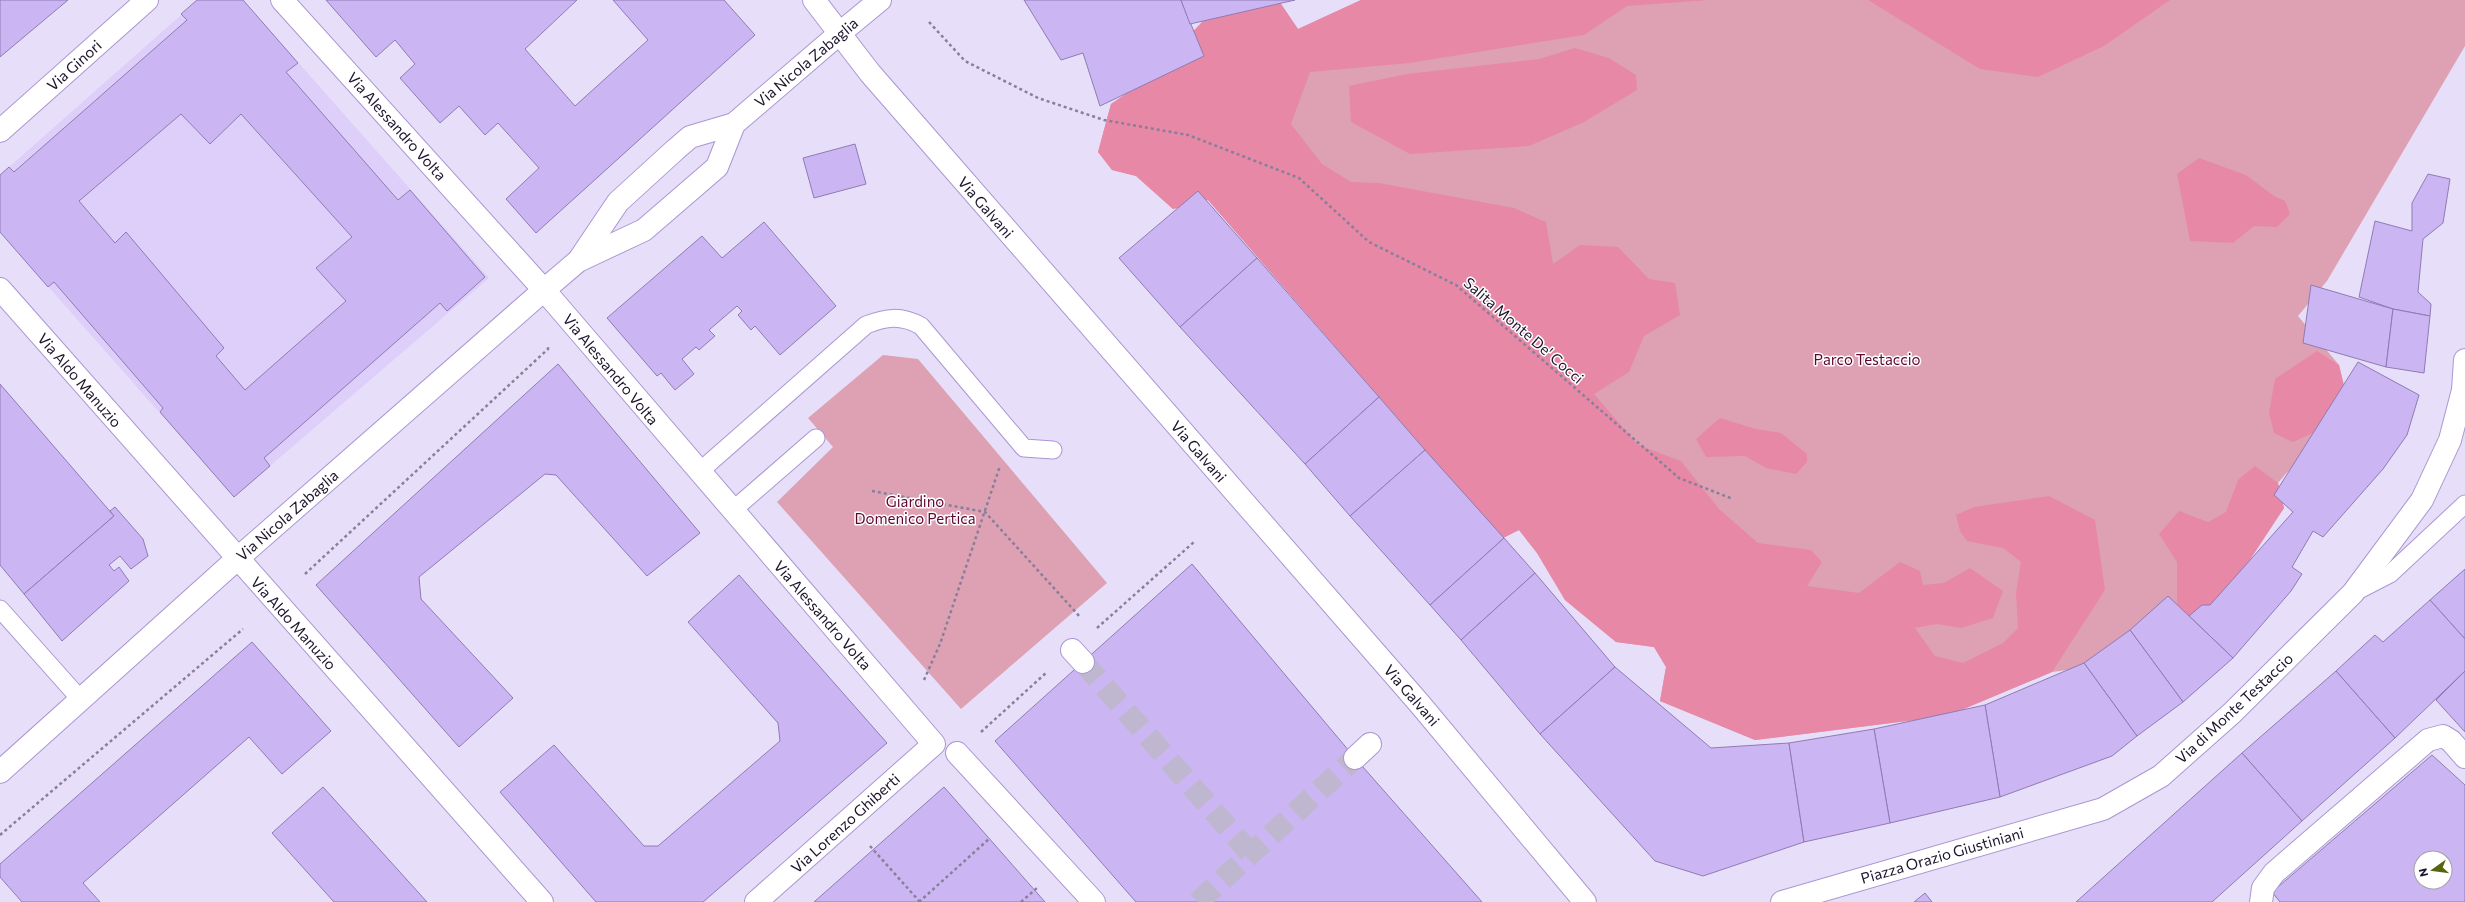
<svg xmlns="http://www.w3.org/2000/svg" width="2465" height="902" font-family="Commissioner,sans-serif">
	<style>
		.built { fill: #ddcff9 }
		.green { fill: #dea1b3 }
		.forest { fill: #e788a6 }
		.building { fill: #cbb6f3; stroke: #8f7bb4; fill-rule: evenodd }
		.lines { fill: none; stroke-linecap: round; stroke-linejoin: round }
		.street-tunnel { stroke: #bfb6d0; stroke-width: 22; stroke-dasharray: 22 11; stroke-linecap: butt }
		.lane-casing { stroke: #ab96d2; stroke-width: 19 }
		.street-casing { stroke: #ab96d2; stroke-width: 24 }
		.secondary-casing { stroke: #ab96d2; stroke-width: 24 }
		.path { stroke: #887f98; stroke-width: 2.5; stroke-dasharray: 3 3; stroke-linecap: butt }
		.lane { stroke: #fff; stroke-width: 17 }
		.street { stroke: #fff; stroke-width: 22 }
		.secondary { stroke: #fff; stroke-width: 22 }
		.labels { text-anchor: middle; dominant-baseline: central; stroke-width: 3; stroke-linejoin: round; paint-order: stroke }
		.street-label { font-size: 15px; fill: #1d142b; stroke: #fff }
		.park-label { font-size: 15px; fill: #5e072f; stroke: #fff }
	</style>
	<rect width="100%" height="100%" fill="#e7dff9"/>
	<!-- built -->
	<path class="built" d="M198,0H243L489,278L234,497L0,232V175Z"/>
	<!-- green -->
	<g class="green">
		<path d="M1361,0H2465V46L2327,281L2298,316L2339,365L2346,394L2326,427L2278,483L2284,508L2207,621H2177L2091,667L2052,672L1947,716L1755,740L1660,701L1666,667L1654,647L1616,642L1565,600L1537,553L1519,530L1495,542L1425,450L1208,200L1173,209L1136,176L1112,170L1098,152L1111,104L1148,79L1203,21L1279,1L1298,29Z"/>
		<path d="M883,355L918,359L1107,583L961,709L777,502L833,447L808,418Z"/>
	</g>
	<!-- forest -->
	<g class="forest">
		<path d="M1361,0H1709L1627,6L1584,35L1409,63L1310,72L1291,124L1322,164L1351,182L1379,183L1514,208L1546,222L1553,264L1580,245L1618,247L1649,279L1675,283L1680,315L1644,336L1629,372L1594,394L1638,445L1681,461L1719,509L1758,543L1811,550L1822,562L1807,586L1859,593L1900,562L1920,571L1923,585L1944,583L1970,568L2003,591L1993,618L1961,628L1937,624L1915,628L1935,656L1963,663L2003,643L2018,628L2016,593L2021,562L2003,548L1967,541L1960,531L1956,515L1974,507L2049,496L2095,520L2105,590L2052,672L1947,716L1755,740L1660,701L1666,667L1654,647L1616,642L1565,600L1537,553L1519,530L1495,542L1425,450L1208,200L1173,209L1136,176L1112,170L1098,152L1111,104L1148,79L1203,21L1279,1L1298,29Z"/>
		<path d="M1868,0H2170L2104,46L2038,77L1980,69Z"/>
		<path d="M1575,48L1609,58L1636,75L1637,90L1584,122L1529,146L1410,154L1351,122L1349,86L1407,74L1539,59Z"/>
		<path d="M2199,158L2246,175L2274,196L2285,201L2290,214L2277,227L2254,226L2233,243L2190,241L2177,174Z"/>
		<path d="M2317,351L2339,365L2346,394L2326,427L2293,442L2274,433L2269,413L2275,379Z"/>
		<path d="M1720,418L1756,429L1781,433L1807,454V462L1796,474L1766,468L1745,456L1706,457L1696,439Z"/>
		<path d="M2255,466L2278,483L2284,508L2227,595L2207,621H2177V562L2159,534L2179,511L2208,522L2226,512L2238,480Z"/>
	</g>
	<!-- building -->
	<g class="building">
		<path d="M0,0H68L0,57Z"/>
		<path d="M197,0H243L298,63L286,72L398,200L410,190L485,277L447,311L440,303L264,458L270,466L234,497L160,412L163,408L54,282L48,287L0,232V175L9,167L14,172L187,20L181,14ZM181,114L210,144L241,114L352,237L316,268L346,301L245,390L216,356L224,348L126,232L115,243L79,201Z"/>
		<path d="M326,0H577L525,49L575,106L648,40L613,0H724L755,35L536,233L506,199L539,168L498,123L485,135L459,106L440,123L400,78L415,64L395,40L376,57Z"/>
		<path d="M1024,0H1181L1204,56L1100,106L1083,53L1061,60Z"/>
		<path d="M1181,0H1295L1190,24Z"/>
		<path d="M855,144L866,184L814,198L803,158Z"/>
		<path d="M2428,174L2450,179L2443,223L2423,239L2418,292L2431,304L2430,316L2393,309L2359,297L2375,221L2412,231V203Z"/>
		<path d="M1198,191L1257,258L1180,327L1119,258Z"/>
		<path d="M764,222L836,306L780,355L755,326L751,330L738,315L742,311L737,306L709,330L715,336L699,350L696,347L682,359L694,374L675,390L661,373L657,376L607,318L702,236L722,258Z"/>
		<path d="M1257,258L1379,397L1305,464L1180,327Z"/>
		<path d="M2311,285L2393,309L2386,367L2303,343Z"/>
		<path d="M2393,309L2430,316L2424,373L2386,367Z"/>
		<path d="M2358,362L2419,395L2407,435L2383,469L2323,537L2313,531L2292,567L2302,574L2291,591L2233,658L2189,616L2202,605H2210L2293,512L2274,495Z"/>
		<path d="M558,364L700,533L647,576L556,475L545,474L419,577L421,599L513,698L459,747L316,585Z"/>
		<path d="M0,384L114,516L24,594L0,565Z"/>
		<path d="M1379,397L1425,450L1350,516L1305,464Z"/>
		<path d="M1425,450L1504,538L1430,605L1350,516Z"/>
		<path d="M115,507L143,539L148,556L131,569L120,556L109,565L114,571L119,567L129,581L62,641L24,594L114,516L110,511Z"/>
		<path d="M1504,538L1535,573L1461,640L1430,605Z"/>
		<path d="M1192,564L1355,758L1482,902H1136L995,741Z"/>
		<path d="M2465,569V639L2430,600Z"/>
		<path d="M1535,573L1615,667L1540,734L1461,640Z"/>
		<path d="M739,575L887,743L703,902H596L500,792L554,745L644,846H658L780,741L778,723L688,622Z"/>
		<path d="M2168,596L2233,658L2183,702L2130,630Z"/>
		<path d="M2430,600L2465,639V671L2395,738L2336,671L2375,635L2383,642Z"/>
		<path d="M2130,630L2183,702L2137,736L2084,663Z"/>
		<path d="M252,642L331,731L282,774L249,737L83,883L100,902H22L0,877V864Z"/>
		<path d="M2084,663L2137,736L2112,756L2000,797L1985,705Z"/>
		<path d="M1615,667L1711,748L1789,743L1804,842L1703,876L1655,861L1540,734Z"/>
		<path d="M2336,671L2395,738L2302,821L2242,753Z"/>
		<path d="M2465,671V732L2436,700Z"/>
		<path d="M1985,705L2000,797L1890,823L1874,729Z"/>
		<path d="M1874,729L1890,823L1804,842L1789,743Z"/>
		<path d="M2242,753L2302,821L2212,902H2076Z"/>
		<path d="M2432,755L2465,785V902H2280L2272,892ZM2421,858H2445V882H2421Z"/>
		<path d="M323,787L427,902H334L272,833Z"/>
		<path d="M944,787L1045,902H814Z"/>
		<path d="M1925,893L1932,902H1914Z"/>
	</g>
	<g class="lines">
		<!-- street-tunnel -->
		<g class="street-tunnel">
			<path d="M1083,662L1250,853"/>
			<path d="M1198,902L1355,758"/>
		</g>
		<!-- lane casing -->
		<g class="lane-casing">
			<g id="lane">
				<path d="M699,472L866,325C886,317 901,315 921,326L1024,448L1053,450"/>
				<path d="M732,511L816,438"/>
				<path d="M2355,592L2390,574L2465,504"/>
				<path d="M0,609L81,700"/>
			</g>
		</g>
		<!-- street casing -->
		<g class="street-casing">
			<g id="street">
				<path d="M282,0L544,290L934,744L756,902"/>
				<path d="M0,131L147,0"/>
				<path d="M579,260L618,202L675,150L690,137L734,124L840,33"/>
				<path d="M0,289L542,902"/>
				<path d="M1072,650L1083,662"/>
				<path d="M957,753L1094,902"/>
				<path d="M1355,758L1370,744"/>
				<path d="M0,772L237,559L544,290L578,261L644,230L717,167L734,124"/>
				<path d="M1782,902L2103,809L2161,776L2232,713L2353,593L2422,500L2450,440L2463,390L2465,360"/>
				<path d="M2261,902L2263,888L2274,873L2428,740L2443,736L2451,741L2465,757"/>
			</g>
		</g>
		<!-- secondary casing -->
		<g class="secondary-casing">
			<g id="secondary">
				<path d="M814,0L870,73L1419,703L1585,902"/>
				<path d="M840,33L880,0"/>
			</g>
		</g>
		<!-- path -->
		<g class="path">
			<path d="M929,22L965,61L1038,98L1104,120L1188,135L1299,178L1369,242L1456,285L1679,478L1733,499"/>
			<path d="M872,491L985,512L1081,618"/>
			<path d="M305,574L548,349V346"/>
			<path d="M1097,628L1194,542"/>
			<path d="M924,680L940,644L1000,466"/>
			<path d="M981,732L1047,672"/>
			<path d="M0,835L243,629"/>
			<path d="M870,846L920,902"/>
			<path d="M919,902L990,838"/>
			<path d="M1021,902L1037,888"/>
		</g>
		<!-- lane -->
		<use href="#lane" class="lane"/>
		<!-- street -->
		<use href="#street" class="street"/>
		<!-- secondary -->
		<use href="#secondary" class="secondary"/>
	</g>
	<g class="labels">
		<!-- street labels -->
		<g class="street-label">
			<text transform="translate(806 62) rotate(-40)">Via Nicola Zabaglia</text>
			<text transform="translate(74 65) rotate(-42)">Via Ginori</text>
			<text transform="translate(397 126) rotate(48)">Via Alessandro Volta</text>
			<text transform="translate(986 207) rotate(49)">Via Galvani</text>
			<text transform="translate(1524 330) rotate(41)">Salita Monte De' Cocci</text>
			<text transform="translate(611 369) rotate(50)">Via Alessandro Volta</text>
			<text transform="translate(80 380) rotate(49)">Via Aldo Manuzio</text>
			<text transform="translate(1199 451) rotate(49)">Via Galvani</text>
			<text transform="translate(287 515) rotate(-41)">Via Nicola Zabaglia</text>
			<text transform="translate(823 615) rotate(49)">Via Alessandro Volta</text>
			<text transform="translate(294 623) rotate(48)">Via Aldo Manuzio</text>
			<text transform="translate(1412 695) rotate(49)">Via Galvani</text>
			<text transform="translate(2234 708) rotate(-43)">Via di Monte Testaccio</text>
			<text transform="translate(845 823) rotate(-42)">Via Lorenzo Ghiberti</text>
			<text transform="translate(1942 855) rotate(-16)">Piazza Orazio Giustiniani</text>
		</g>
		<!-- park labels -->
		<g class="park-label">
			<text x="1867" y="359">Parco Testaccio</text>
			<text x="915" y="501">Giardino<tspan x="915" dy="17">Domenico Pertica</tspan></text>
		</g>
	</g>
	<!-- north arrow -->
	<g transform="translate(2433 870) rotate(256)"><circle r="19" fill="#ffffff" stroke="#a5a1aa"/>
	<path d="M0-3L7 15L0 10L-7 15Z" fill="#56660e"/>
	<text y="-6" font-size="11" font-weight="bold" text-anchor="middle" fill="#1d142b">N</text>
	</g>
</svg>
